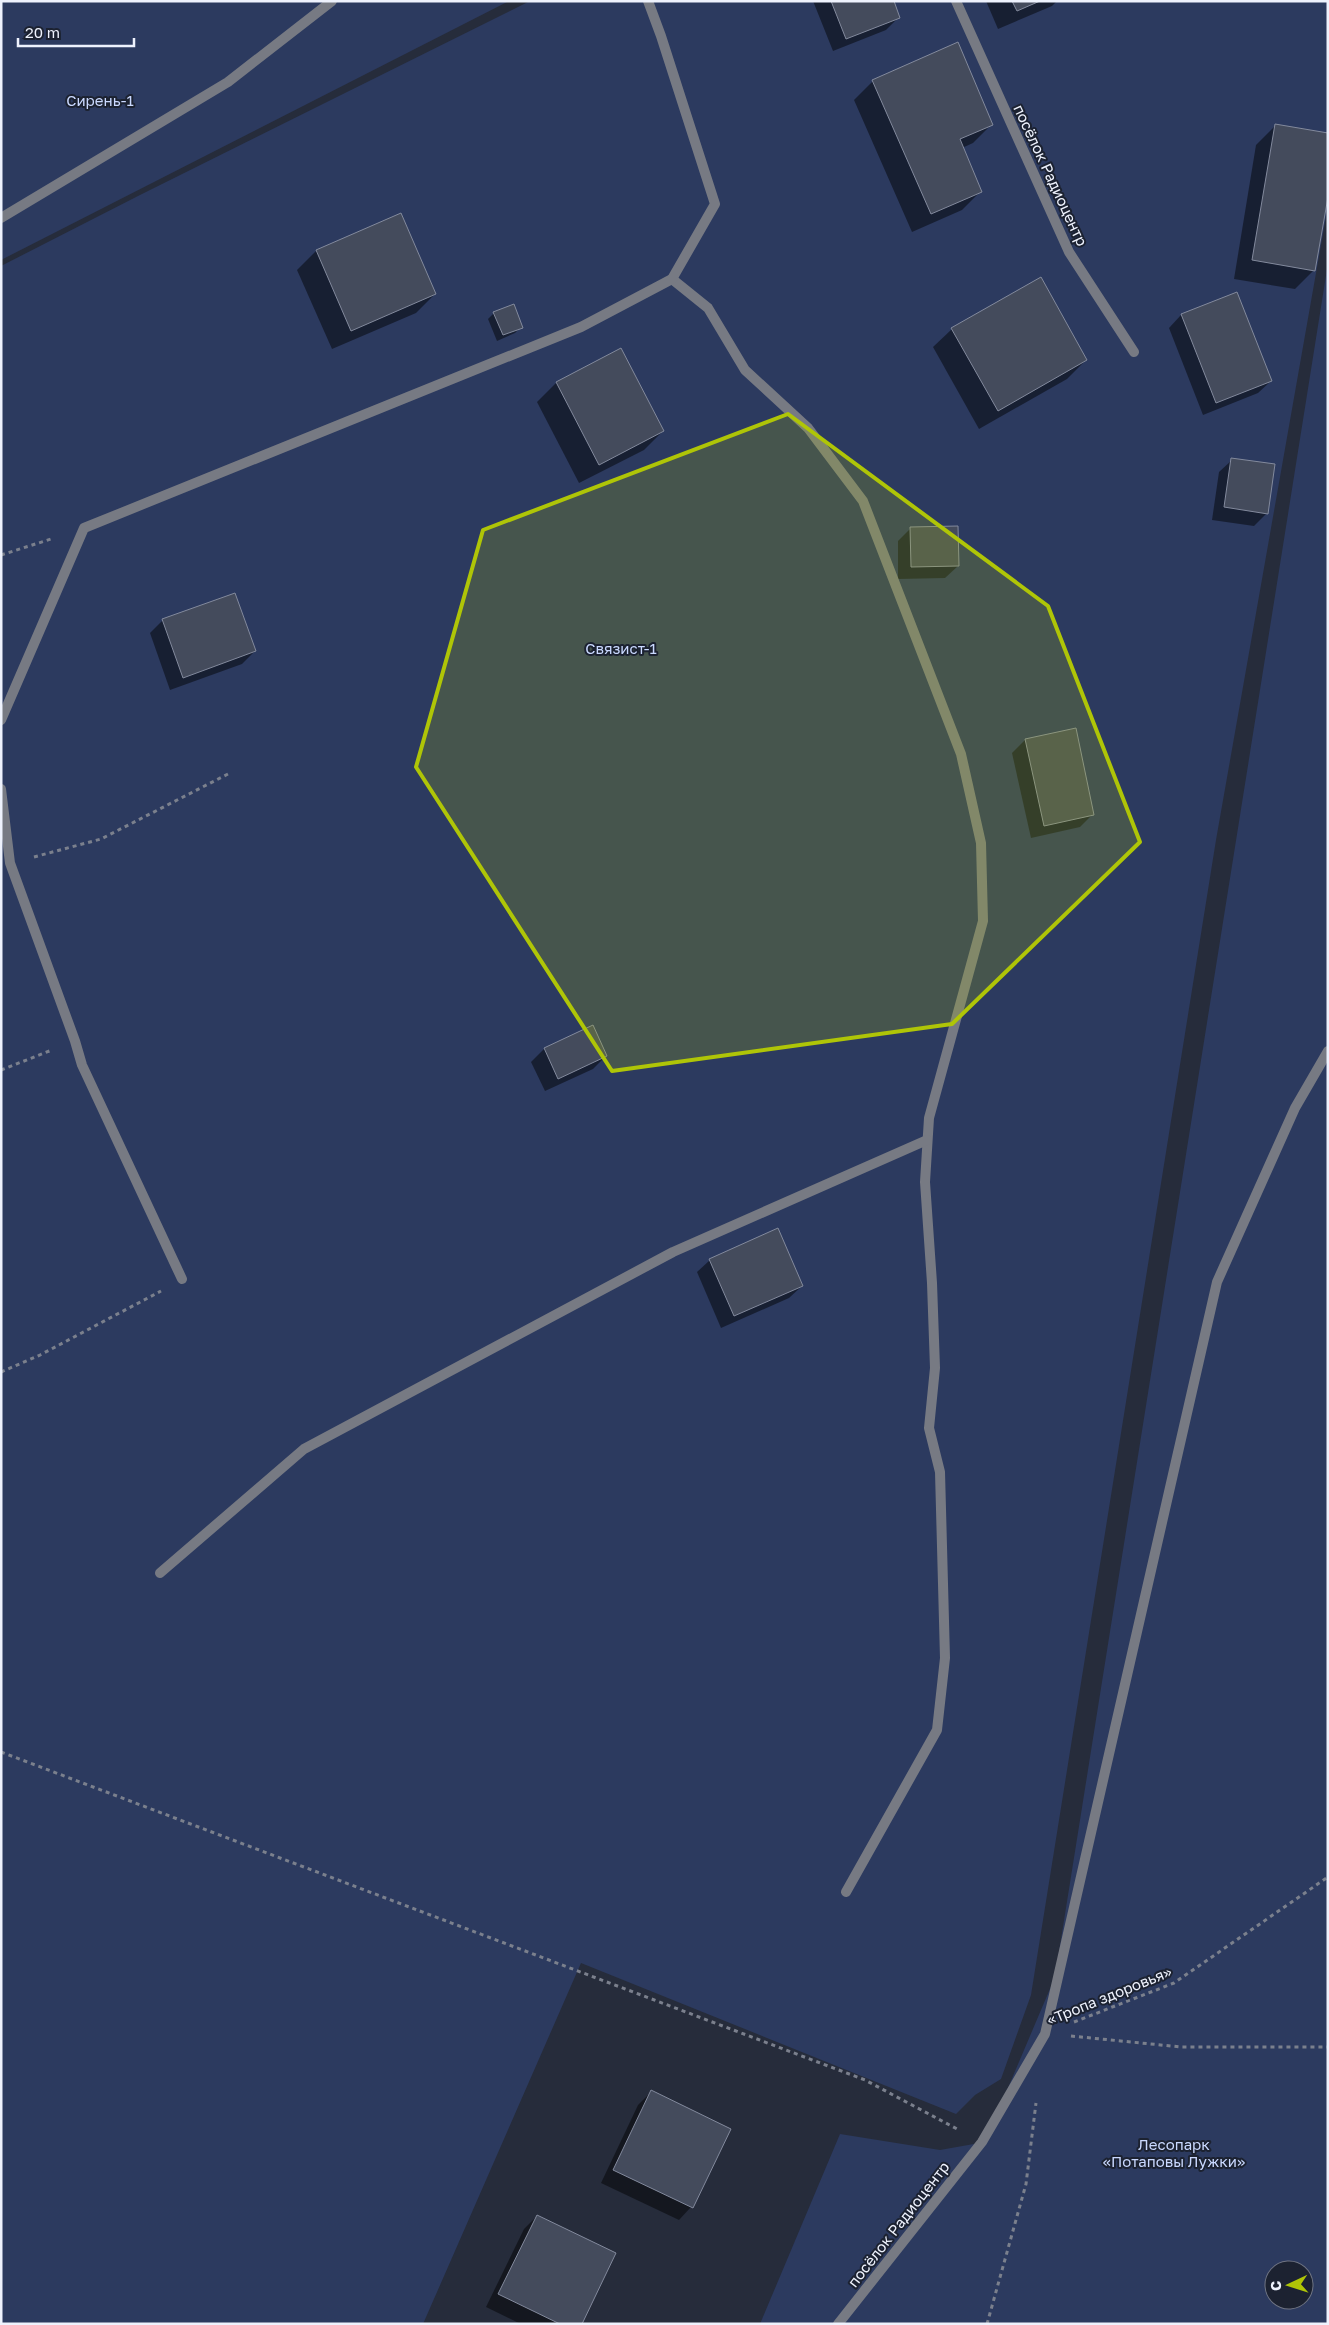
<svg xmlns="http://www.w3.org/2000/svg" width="1329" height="2325" font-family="'Golos Text',sans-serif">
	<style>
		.green { fill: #2c3a5f; fill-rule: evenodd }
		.shadow { fill: #0007 }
		.building { fill: #444b5c; stroke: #838a9d }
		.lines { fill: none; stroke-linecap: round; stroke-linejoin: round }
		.path { stroke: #7b808d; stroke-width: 3; stroke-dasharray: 4 4; stroke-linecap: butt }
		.service { stroke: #777a83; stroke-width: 10 }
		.minor { stroke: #777a83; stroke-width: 10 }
		.marked { fill: #afc507; fill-opacity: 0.2; stroke: #afc507; stroke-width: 4; stroke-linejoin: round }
		.labels { text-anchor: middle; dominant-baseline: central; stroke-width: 4; stroke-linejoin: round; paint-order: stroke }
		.park-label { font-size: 15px; fill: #cad9ff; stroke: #1c2231 }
		.street-label { font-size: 15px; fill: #eef2fd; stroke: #1c2231 }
	</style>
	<rect width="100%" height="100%" fill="#262c3b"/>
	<!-- green -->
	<g class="green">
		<path d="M1,1H509L1,260Z"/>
		<path d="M530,1H1328V205L1216,840L1031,1995L1001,2079L975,2095L956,2114L581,1963L423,2324H1V266L140,195Z"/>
		<path d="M1328,263V2324H760L840,2134L940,2150L985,2142L1055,1977ZM1274,2270H1304V2300H1274Z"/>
	</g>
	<!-- shadow -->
	<g class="shadow">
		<path d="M813,1H893L899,17L886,30L833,51Z"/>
		<path d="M986,1H1057L1052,6L998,29Z"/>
		<path d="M873,81L992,124L973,143L962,148L981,191L962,210L912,232L854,100Z"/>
		<path d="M1275,126L1314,270L1295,289L1234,279L1256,145Z"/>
		<path d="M400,215L435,294L416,313L332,349L297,270L316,251Z"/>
		<path d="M1236,293L1271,381L1258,393L1203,415L1169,328L1181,315Z"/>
		<path d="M494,313L521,327L515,333L497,341L488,319Z"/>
		<path d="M952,329L1086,360L1067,379L979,429L933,347Z"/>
		<path d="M621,350L663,431L644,450L579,483L537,402L556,383Z"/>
		<path d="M1232,460L1267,513L1254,526L1212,520L1219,472Z"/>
		<path d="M911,528L958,566L945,578L898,579V541Z"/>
		<path d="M163,620L255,651L242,664L170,690L150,633Z"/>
		<path d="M1075,729L1093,814L1080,827L1031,838L1012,753L1025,740Z"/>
		<path d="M592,1027L606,1056L593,1069L545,1091L531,1062L544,1049Z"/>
		<path d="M710,1260L802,1286L789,1298L721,1328L697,1272Z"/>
		<path d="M651,2092L729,2130L691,2207L679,2220L601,2183L638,2105Z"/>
		<path d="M537,2216L581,2324H521L486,2307L524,2229Z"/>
	</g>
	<!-- building -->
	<g class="building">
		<path d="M831,1H894L900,18L846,39Z"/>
		<path d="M1012,1H1040L1017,11Z"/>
		<path d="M958,42L993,125L960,139L982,192L931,214L872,80Z"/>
		<path d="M1275,124L1328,133V197L1315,271L1252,260Z"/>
		<path d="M401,213L436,294L351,331L316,250Z"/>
		<path d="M1041,277L1087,360L998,411L951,328Z"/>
		<path d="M1237,292L1272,381L1216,403L1181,314Z"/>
		<path d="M514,304L523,328L503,335L493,312Z"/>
		<path d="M621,348L664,431L599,465L556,382Z"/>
		<path d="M1231,458L1275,464L1268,514L1224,507Z"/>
		<path d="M958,526L959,566L911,567L910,527Z"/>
		<path d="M235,593L256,651L183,678L162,619Z"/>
		<path d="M1076,728L1094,815L1044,826L1025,739Z"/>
		<path d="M593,1025L607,1056L558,1079L544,1048Z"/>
		<path d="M778,1228L803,1286L734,1316L709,1259Z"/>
		<path d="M651,2090L731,2129L693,2208L613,2170Z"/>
		<path d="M537,2215L616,2253L582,2324H560L498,2294Z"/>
	</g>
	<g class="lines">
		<!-- path -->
		<g class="path">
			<path d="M1,555L51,539"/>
			<path d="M34,857L101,839L228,774"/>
			<path d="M1,1070L52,1050"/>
			<path d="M1,1372L40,1355L161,1291"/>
			<path d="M1,1752L865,2080L959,2130"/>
			<path d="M1074,2022L1174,1983L1328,1877"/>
			<path d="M1071,2036L1181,2047H1328"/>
			<path d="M987,2324L1026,2184L1036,2103"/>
		</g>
		<!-- service -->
		<g class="service">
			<path d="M1,218L228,82L332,1"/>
			<path d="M672,279L708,308L745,370L808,428L863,501L961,754L981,843L983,921L929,1118L925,1182L932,1283L935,1368L929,1428L940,1472L945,1658L937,1730L846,1892"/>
			<path d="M1,720L84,528L581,327L672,279L715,204L661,36L648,1"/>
			<path d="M1,789L10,863L75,1041L82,1065L182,1279"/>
			<path d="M160,1573L304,1449L673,1252L927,1140"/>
		</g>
		<!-- minor -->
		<g class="minor">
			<path d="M956,1L1069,252L1134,352"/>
			<path d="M838,2324L982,2142L1045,2034L1217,1282L1295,1108L1328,1051"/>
		</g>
	</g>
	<!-- marked area -->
	<path class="marked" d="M788,414L1048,606L1140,842L952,1024L612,1071L416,767L483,530Z"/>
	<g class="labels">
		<!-- park labels -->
		<g class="park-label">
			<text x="100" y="100">Сирень-1</text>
			<text x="621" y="648">Связист-1</text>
			<text x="1174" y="2144">Лесопарк<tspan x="1174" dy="17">«Потаповы Лужки»</tspan></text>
		</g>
		<!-- street labels -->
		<g class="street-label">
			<text transform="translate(1051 175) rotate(65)">посёлок Радиоцентр</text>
			<text transform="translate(1109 1995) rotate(-22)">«Тропа здоровья»</text>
			<text transform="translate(898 2224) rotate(-52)">посёлок Радиоцентр</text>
		</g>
	</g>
	<!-- border -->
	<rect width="1329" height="2325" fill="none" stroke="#eef2fd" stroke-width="5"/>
	<!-- north arrow -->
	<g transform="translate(1289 2285) rotate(266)"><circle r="24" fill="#1c2231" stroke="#707583"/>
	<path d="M0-4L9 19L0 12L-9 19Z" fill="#afc507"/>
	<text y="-8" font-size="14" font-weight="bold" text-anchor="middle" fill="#eef2fd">С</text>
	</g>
	<!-- scale -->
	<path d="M18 38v8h116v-8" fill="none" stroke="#eef2fd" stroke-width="2.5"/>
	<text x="25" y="38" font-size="15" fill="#eef2fd" stroke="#1c2231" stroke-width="4" paint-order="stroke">20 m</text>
</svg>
